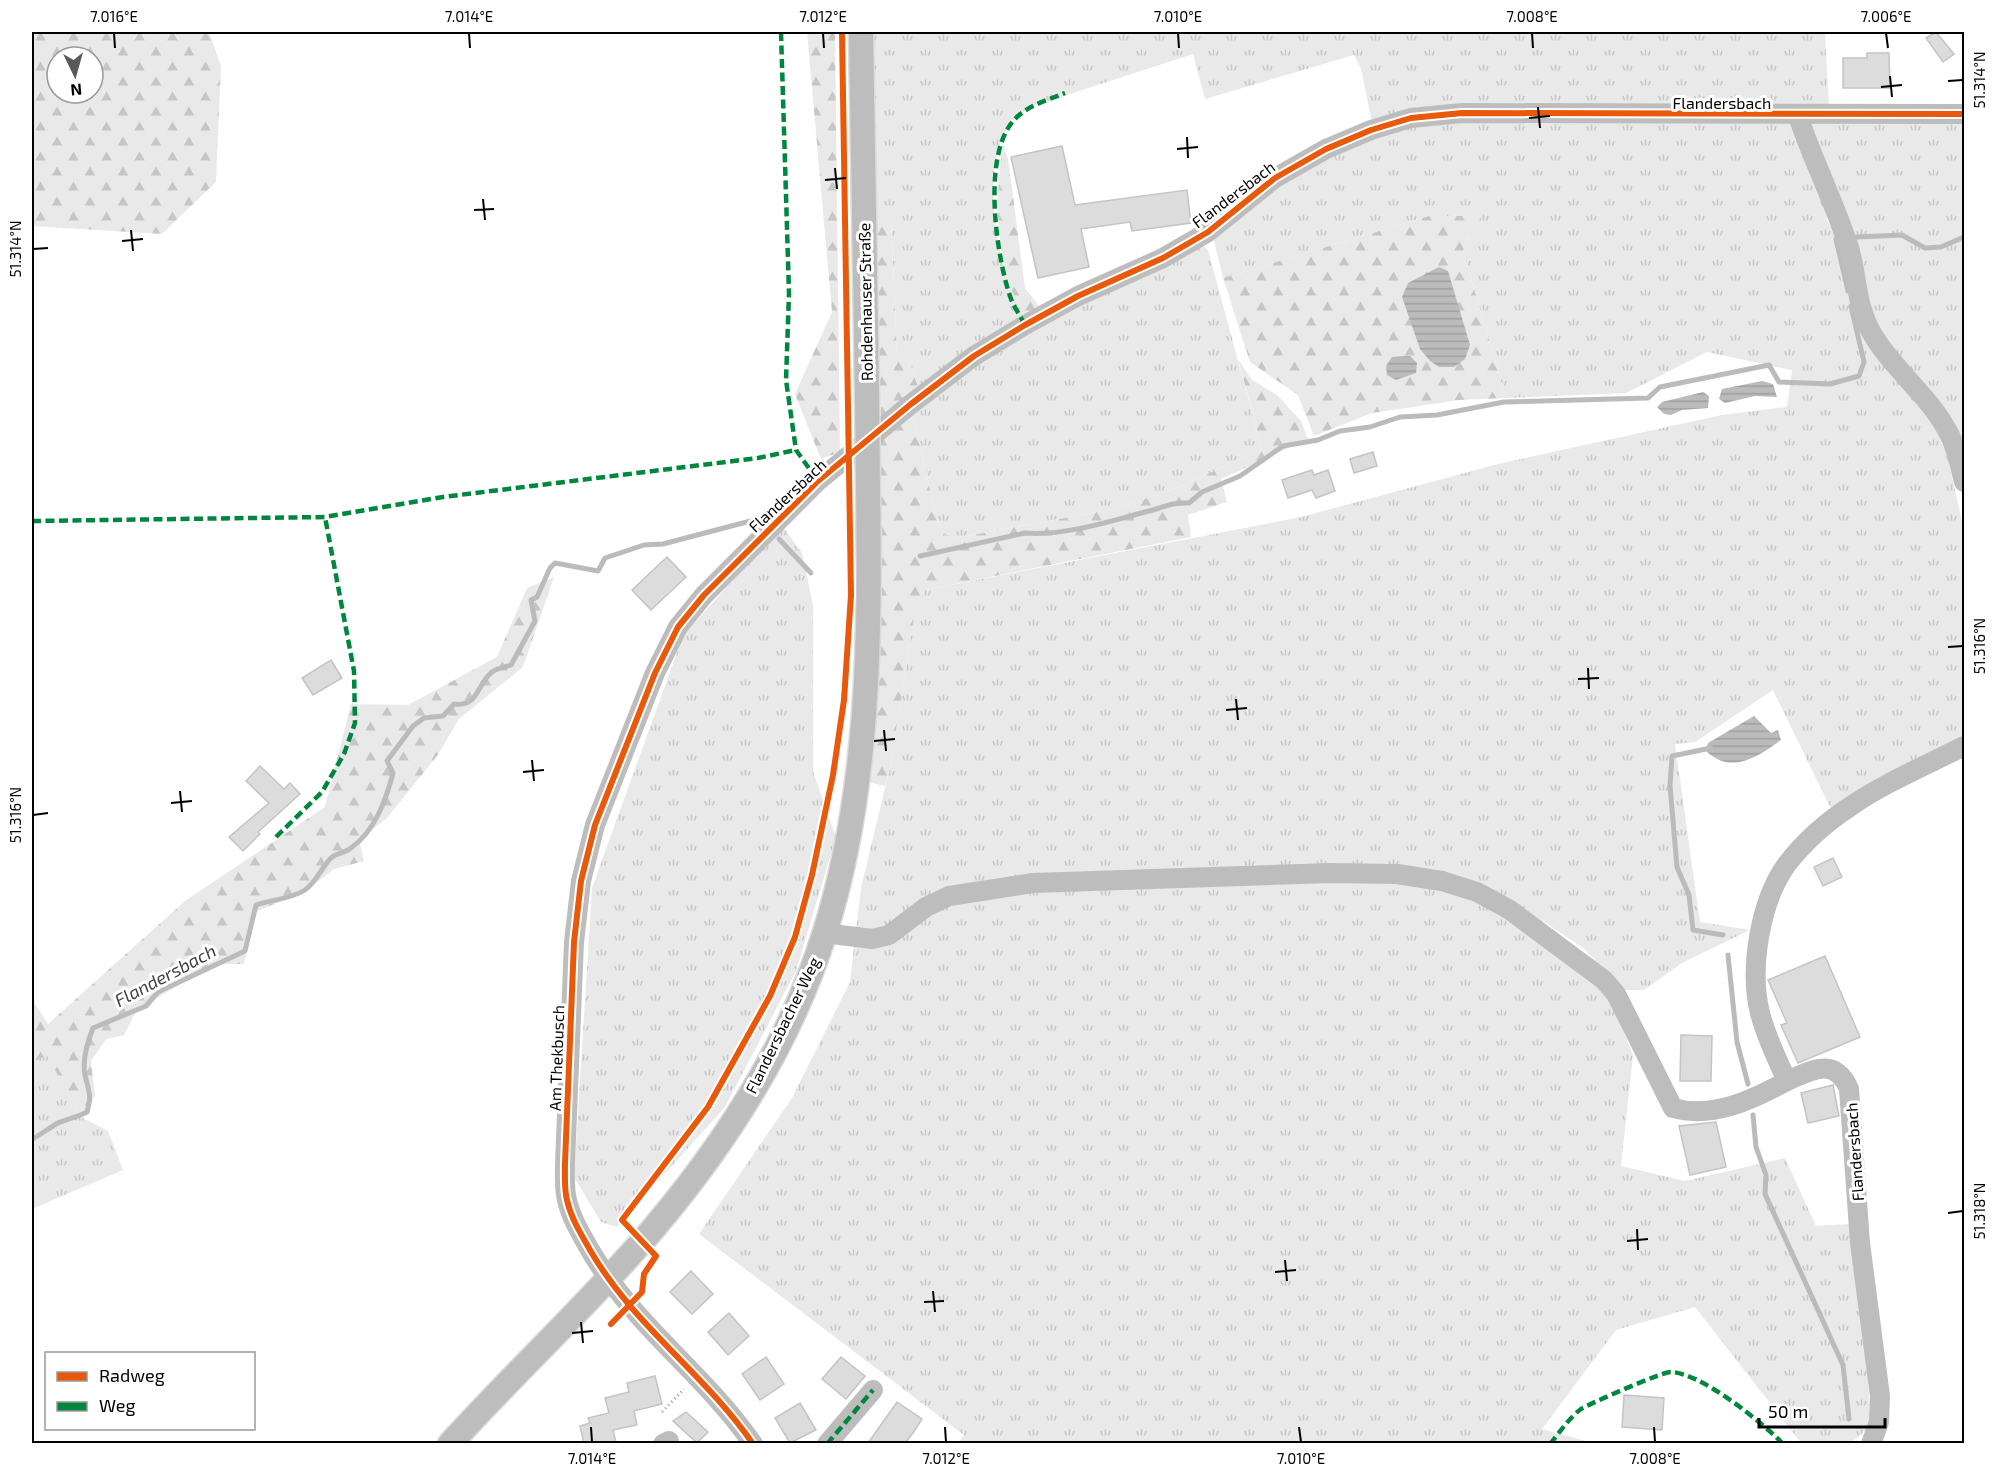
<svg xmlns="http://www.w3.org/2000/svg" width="1996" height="1475" font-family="'Exo 2',sans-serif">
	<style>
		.grass { fill: url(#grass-tufts) }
		.forest { fill: url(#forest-firs); fill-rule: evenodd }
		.water { fill: url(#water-rules) }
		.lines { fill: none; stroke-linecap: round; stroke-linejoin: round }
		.stream { stroke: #bbb; stroke-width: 5 }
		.building { fill: #dcdcdc; stroke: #c4c4c4; stroke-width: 1.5 }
		.major-casing { stroke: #dbdbdb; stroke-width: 27 }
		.path { stroke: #b8b8b8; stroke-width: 3; stroke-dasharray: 1.5 3; stroke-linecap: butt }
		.minor { stroke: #bdbdbd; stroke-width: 20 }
		.major { stroke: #bdbdbd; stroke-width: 24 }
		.major-bridge-casing { stroke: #dbdbdb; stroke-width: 27; stroke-linecap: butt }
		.major-bridge { stroke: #bdbdbd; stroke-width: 24 }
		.quiet { stroke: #00873e; stroke-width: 4.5; stroke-dasharray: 9 4.5; stroke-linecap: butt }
		.cycleway-casing { stroke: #fff; stroke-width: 10 }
		.cycleway { stroke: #e8590c; stroke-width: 6 }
		.ticks { fill: none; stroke: #000; stroke-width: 2 }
		.labels { text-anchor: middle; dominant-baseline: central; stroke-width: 6; stroke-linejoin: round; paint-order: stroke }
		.street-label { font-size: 16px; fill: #000; stroke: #fff }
		.water-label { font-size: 18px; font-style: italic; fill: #3f3f3f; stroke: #fff }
		.neatline { fill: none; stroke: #000; stroke-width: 2 }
		.ticks-label { font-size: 15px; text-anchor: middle; fill: #000 }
	</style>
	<defs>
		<pattern id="grass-tufts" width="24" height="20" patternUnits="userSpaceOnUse" patternTransform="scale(1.5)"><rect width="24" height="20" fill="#e9e9e9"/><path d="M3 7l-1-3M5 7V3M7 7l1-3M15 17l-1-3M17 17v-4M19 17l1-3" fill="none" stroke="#c6c6c6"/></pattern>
		<pattern id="forest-firs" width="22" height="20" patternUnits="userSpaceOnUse" patternTransform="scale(1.5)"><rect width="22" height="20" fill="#e9e9e9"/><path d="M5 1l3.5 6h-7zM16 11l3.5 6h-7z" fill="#c6c6c6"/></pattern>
		<pattern id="water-rules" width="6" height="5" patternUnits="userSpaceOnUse" patternTransform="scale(1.5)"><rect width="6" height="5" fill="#bbb"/><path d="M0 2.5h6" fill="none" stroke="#9f9f9f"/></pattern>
	</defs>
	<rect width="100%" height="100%" fill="#fff"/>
	<!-- grass -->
	<g class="grass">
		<path d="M872,32H1825L1829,109L1372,122L1361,69L1354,55L1205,99L1193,54L1033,106C1027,110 1019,114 1014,119C976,162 997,271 1024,315L918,387L911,366L897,355L891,219H874Z"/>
		<path d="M1461,120L1788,123L1964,121V463L1951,422L1874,322L1858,246L1825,217L1842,245L1859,320L1935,424L1948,458L1964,531V737L1832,811L1773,690L1695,742L1675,744L1700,922L1750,930L1682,963L1644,990H1624L1583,948L1543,921L1535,933L1606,990L1633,1055L1621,1166L1685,1181L1785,1158L1816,1226L1851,1224L1867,1360L1871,1426L1851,1443H1801L1695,1307L1616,1330L1542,1429L1593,1443H958L964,1435L699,1234L792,1098L850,982L861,888L891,763L915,610L925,590L1301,517L1498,464L1722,415L1787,407L1792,370L1707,352L1626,393L1506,398L1463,251L1480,217L1429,216L1223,278L1213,237C1237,218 1260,196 1285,180C1338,146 1399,126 1461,120Z"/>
		<path d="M1202,245L1208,250L1262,449L1179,487L1118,508L956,538L945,534L937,520L912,411L1026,330Z"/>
		<path d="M782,525L802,553L813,605V771L836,837L796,971L725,1107L617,1227L601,1222L574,1177L592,888L683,636Z"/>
		<path d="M47,1054L81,1117L108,1131L123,1170L32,1209V1063Z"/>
	</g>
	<!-- forest -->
	<g class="forest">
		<path d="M32,32H209L221,66L216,182L162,234L32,226ZM57,57H93V93H57Z"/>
		<path d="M807,32H835L840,452L821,459L795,394L832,312Z"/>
		<path d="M1003,145L1008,158L1025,288L1040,307L1024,315C995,267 994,200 1003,145Z"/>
		<path d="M1429,216H1481L1463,251L1506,398L1459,400L1372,413L1314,436L1298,395L1250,362L1223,278Z"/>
		<path d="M874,219H891L897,354L911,366L918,387L881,417Z"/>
		<path d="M1238,359L1252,380L1277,395L1301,421L1308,439L1221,479L1227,502L1188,515L1191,537L925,590L915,611L891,763L885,786L868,782L879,438L912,411L937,520L945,534L956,538L1118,508L1179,487L1262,449Z"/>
		<path d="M554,577L523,667L459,719L437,756L386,819L359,839L364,861L334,869L304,892L255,912L244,964H214L137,1010L124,1035L106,1039L91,1061L95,1096L81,1117L47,1055L32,1063V999L48,1024L185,901L325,807L351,704L408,705L497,657L527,588Z"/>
	</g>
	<!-- water -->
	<g class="water">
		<path d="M1439,267L1448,271L1470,345L1465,359L1454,367H1439L1430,361L1420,349L1402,297L1408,283Z"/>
		<path d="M1410,356L1417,363L1416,373L1396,380L1387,375L1386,366L1392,357Z"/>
		<path d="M1762,381L1773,384L1777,397L1755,396L1725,403L1719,399L1722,389Z"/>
		<path d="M1703,392L1709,396L1708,408L1682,410L1671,415L1664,414L1657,407L1662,402Z"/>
		<path d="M1754,716L1771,733L1778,730L1781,740C1758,757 1731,775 1706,751L1708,743Z"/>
	</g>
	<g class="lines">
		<!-- stream -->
		<g class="stream">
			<path d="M1857,237L1902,235L1925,248L1941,247L1964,237"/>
			<path d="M1836,239L1848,291"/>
			<path d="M779,539L811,573"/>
			<path d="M920,556L1025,533C1066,536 1110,521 1149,511C1164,507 1173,502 1189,503L1202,492L1240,476L1283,446L1318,440L1340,431L1370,427L1400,417L1437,415L1504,402L1648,398L1660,387L1769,365L1779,382L1830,384L1859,376L1864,362L1851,306"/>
			<path d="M1711,748L1672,756L1670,786L1677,867L1689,895L1693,930L1723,935"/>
			<path d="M1728,955L1737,1042L1748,1084"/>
			<path d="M1753,1115L1756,1147L1766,1175L1765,1194L1843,1365L1849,1419"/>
			<path d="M32,1139C42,1134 49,1128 58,1123C67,1119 78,1117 87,1112C92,1094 89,1093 85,1075C82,1059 87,1043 93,1028L146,1006L158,992L245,951L256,905C272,899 289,900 305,890C315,884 322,867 331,858C336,853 345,853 351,848C375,831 386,800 393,773L387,761L413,726L424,718L443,716L454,704C479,707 476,685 492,672C497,668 505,667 511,665L535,621L531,600L537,597L550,568L555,563L598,571L605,558L644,545L663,544L758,519"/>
		</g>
	</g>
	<!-- building -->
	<g class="building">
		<path d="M1936,32L1954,54L1943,62L1926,38Z"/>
		<path d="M1867,53H1889L1890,88H1843V58H1867Z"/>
		<path d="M1062,146L1075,205L1187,190L1191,223L1132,231L1130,222L1081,229L1089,267L1038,278L1011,157Z"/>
		<path d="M1373,452L1377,466L1354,473L1350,459Z"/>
		<path d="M1312,470L1314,475L1328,470L1335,491L1316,498L1312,490L1288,498L1282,480Z"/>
		<path d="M667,557L686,577L651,610L632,590Z"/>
		<path d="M331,660L342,678L313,695L302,678Z"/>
		<path d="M260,766L284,789L290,783L300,794L258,832L260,834L243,851L229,837L269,803L246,781Z"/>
		<path d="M1833,858L1842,877L1823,886L1814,867Z"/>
		<path d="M1825,956L1860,1037L1798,1063L1781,1025L1787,1023L1768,980Z"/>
		<path d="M1681,1035L1712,1036L1711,1081H1680Z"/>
		<path d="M1833,1085L1839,1116L1808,1123L1801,1093Z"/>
		<path d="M1716,1122L1726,1167L1690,1175L1679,1126Z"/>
		<path d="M691,1271L713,1294L692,1314L670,1292Z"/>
		<path d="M729,1313L749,1336L728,1355L708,1332Z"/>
		<path d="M766,1357L784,1384L760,1400L742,1374Z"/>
		<path d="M841,1357L865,1376L846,1399L822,1379Z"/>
		<path d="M655,1376L662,1404L634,1411L637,1425L613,1430L616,1442L584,1443L580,1426L590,1423L588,1418L609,1413L605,1398L629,1392L627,1383Z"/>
		<path d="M1624,1395L1664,1398L1662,1430L1622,1427Z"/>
		<path d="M897,1402L922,1419L913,1433L905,1443H868Z"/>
		<path d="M800,1403L816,1430L790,1443L775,1418Z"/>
		<path d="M686,1412L708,1432L697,1443L673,1421Z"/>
	</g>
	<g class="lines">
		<!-- major casing -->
		<g class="major-casing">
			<g id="major">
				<path d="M861,32L867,395"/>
				<path d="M450,1444C516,1371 589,1304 653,1229C726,1143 791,1041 825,932C870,788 870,637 868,488"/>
			</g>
		</g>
		<!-- path -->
		<path class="path" d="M662,1412L684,1389"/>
		<!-- minor -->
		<g class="minor">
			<path d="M1798,116C1813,161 1835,203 1849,248C1857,275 1856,302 1869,328C1889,366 1926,392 1947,430C1956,445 1960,465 1964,482"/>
			<path d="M824,933L872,939L889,935L926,907L949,896L1033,883L1331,873L1397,874L1442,881L1477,892L1510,910L1604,980L1616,994L1673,1108C1712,1119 1752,1100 1787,1081"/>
			<path d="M663,1444L669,1441"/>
			<path d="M753,1444C704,1373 634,1326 590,1250C581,1234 571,1218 567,1200C564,1189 565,1175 565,1163L574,942L581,881L595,825L655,673L678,627L704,595L818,481L911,404L974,356L1025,325L1078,296L1163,258L1208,232L1275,178L1326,149L1371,130L1411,118L1462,113L1964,114"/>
			<path d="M827,1444L873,1390"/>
			<path d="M1871,1444L1879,1422L1880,1396L1860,1243L1849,1089C1835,1056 1812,1070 1787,1081C1777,1059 1766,1037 1760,1013C1749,969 1760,901 1787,864C1804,842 1828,821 1851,806C1886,782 1927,765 1964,746"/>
		</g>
		<!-- major -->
		<use href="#major" class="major"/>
		<!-- major-bridge casing -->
		<g class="major-bridge-casing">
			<path id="major-bridge" d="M867,395L868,488"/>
		</g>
		<!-- major-bridge -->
		<use href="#major-bridge" class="major-bridge"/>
		<!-- quiet -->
		<g class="quiet">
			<path d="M781,32L789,293L786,380L796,450L818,481"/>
			<path d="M1025,325C1020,315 1013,306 1010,296C996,255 981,151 1016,118C1029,105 1048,100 1065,93"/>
			<path d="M32,521L325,517L443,497L758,458L796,450"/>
			<path d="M276,837L322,792L344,754L355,723L354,671L325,517"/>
			<path d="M827,1444L873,1390"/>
			<path d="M1550,1444C1559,1433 1570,1417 1581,1409C1591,1403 1664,1371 1671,1372C1701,1373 1762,1422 1783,1444"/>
		</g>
		<!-- cycleway casing -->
		<g class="cycleway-casing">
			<g id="cycleway">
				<path d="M611,1324L642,1292L644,1274L656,1256L622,1220L708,1107L770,996L795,937L812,875L833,775L844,700L851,595L842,32"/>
				<path d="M753,1444C704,1373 634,1326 590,1250C581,1234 571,1218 567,1200C564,1189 565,1175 565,1163L574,942L581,881L595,825L655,673L678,627L704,595L818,481L911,404L974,356L1025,325L1078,296L1163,258L1208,232L1275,178L1326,149L1371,130L1411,118L1462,113L1964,114"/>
			</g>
		</g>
		<!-- cycleway -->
		<use href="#cycleway" class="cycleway"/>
	</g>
	<!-- ticks -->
	<path class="ticks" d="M114,33L115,48M469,33L470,48M823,33L824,48M1178,33L1179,48M1532,33L1533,48M1886,33L1888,48M1890,76L1892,97M1948,81L1963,80M1881,87L1902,85M1538,107L1540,128M1529,118L1550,116M1187,137L1188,158M1177,149L1198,147M835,168L837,189M825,180L846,178M483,199L485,220M474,210L494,209M131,230L133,251M122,241L143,239M33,249L48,248M1948,647L1963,646M1588,668L1589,689M1578,679L1599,678M1236,699L1238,720M1226,710L1247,708M884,730L886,751M874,741L895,739M532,760L534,781M523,772L544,770M180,791L182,812M171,803L192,801M33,815L48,813M1948,1213L1963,1211M1637,1229L1638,1250M1627,1241L1648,1239M1285,1260L1287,1281M1275,1272L1296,1270M933,1291L935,1312M924,1302L944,1301M581,1322L583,1343M572,1333L593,1331M591,1427L592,1442M945,1427L946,1442M1299,1427L1301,1442M1654,1427L1655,1442"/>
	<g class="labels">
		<!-- street labels -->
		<g class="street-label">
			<text x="1722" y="102">Flandersbach</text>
			<text transform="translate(1233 194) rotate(-37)">Flandersbach</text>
			<text transform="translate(865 302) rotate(-91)">Rohdenhauser Straße</text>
			<text transform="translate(787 495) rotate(-43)">Flandersbach</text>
			<text transform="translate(782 1025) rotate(-64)">Flandersbacher Weg</text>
			<text transform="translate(556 1058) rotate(-88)">Am Thekbusch</text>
			<text transform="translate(1854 1152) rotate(-94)">Flandersbach</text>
		</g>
		<!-- water labels -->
		<g class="water-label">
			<text transform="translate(165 975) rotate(-28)">Flandersbach</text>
		</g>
	</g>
	<!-- border -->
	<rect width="1996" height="1475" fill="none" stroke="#ffffff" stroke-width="66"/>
	<!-- legend -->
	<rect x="45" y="1352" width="210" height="78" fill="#ffffff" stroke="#999999" stroke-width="1.5"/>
	<rect x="57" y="1372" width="30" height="9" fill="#e8590c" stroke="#999999" stroke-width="1.5"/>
	<text x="99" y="1382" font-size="18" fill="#000000">Radweg</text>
	<rect x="57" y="1402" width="30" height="9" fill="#00873e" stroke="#999999" stroke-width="1.5"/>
	<text x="99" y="1412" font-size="18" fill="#000000">Weg</text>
	<!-- north arrow -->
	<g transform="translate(75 75) rotate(175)"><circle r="28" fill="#ffffff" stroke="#999999" stroke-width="1.5"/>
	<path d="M0-4.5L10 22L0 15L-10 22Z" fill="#595959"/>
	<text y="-9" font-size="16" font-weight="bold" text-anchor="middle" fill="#000000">N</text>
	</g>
	<!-- scale -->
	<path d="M1759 1418v9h126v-9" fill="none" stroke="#000000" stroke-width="3"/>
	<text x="1768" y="1418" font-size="18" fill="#000000" stroke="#ffffff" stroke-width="4.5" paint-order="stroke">50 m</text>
	<rect x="33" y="33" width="1930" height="1409" class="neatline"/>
	<g class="ticks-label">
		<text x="114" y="22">7.016°E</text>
		<text x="469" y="22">7.014°E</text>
		<text x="823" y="22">7.012°E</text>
		<text x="1178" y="22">7.010°E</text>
		<text x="1532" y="22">7.008°E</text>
		<text x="1886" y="22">7.006°E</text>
		<text transform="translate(1980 80) rotate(-90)" y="5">51.314°N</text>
		<text transform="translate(16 249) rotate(-90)" y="5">51.314°N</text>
		<text transform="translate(1980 646) rotate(-90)" y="5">51.316°N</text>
		<text transform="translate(16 815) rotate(-90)" y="5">51.316°N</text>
		<text transform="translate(1980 1211) rotate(-90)" y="5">51.318°N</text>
		<text x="592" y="1464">7.014°E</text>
		<text x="946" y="1464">7.012°E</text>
		<text x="1301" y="1464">7.010°E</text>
		<text x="1655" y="1464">7.008°E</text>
	</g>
</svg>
